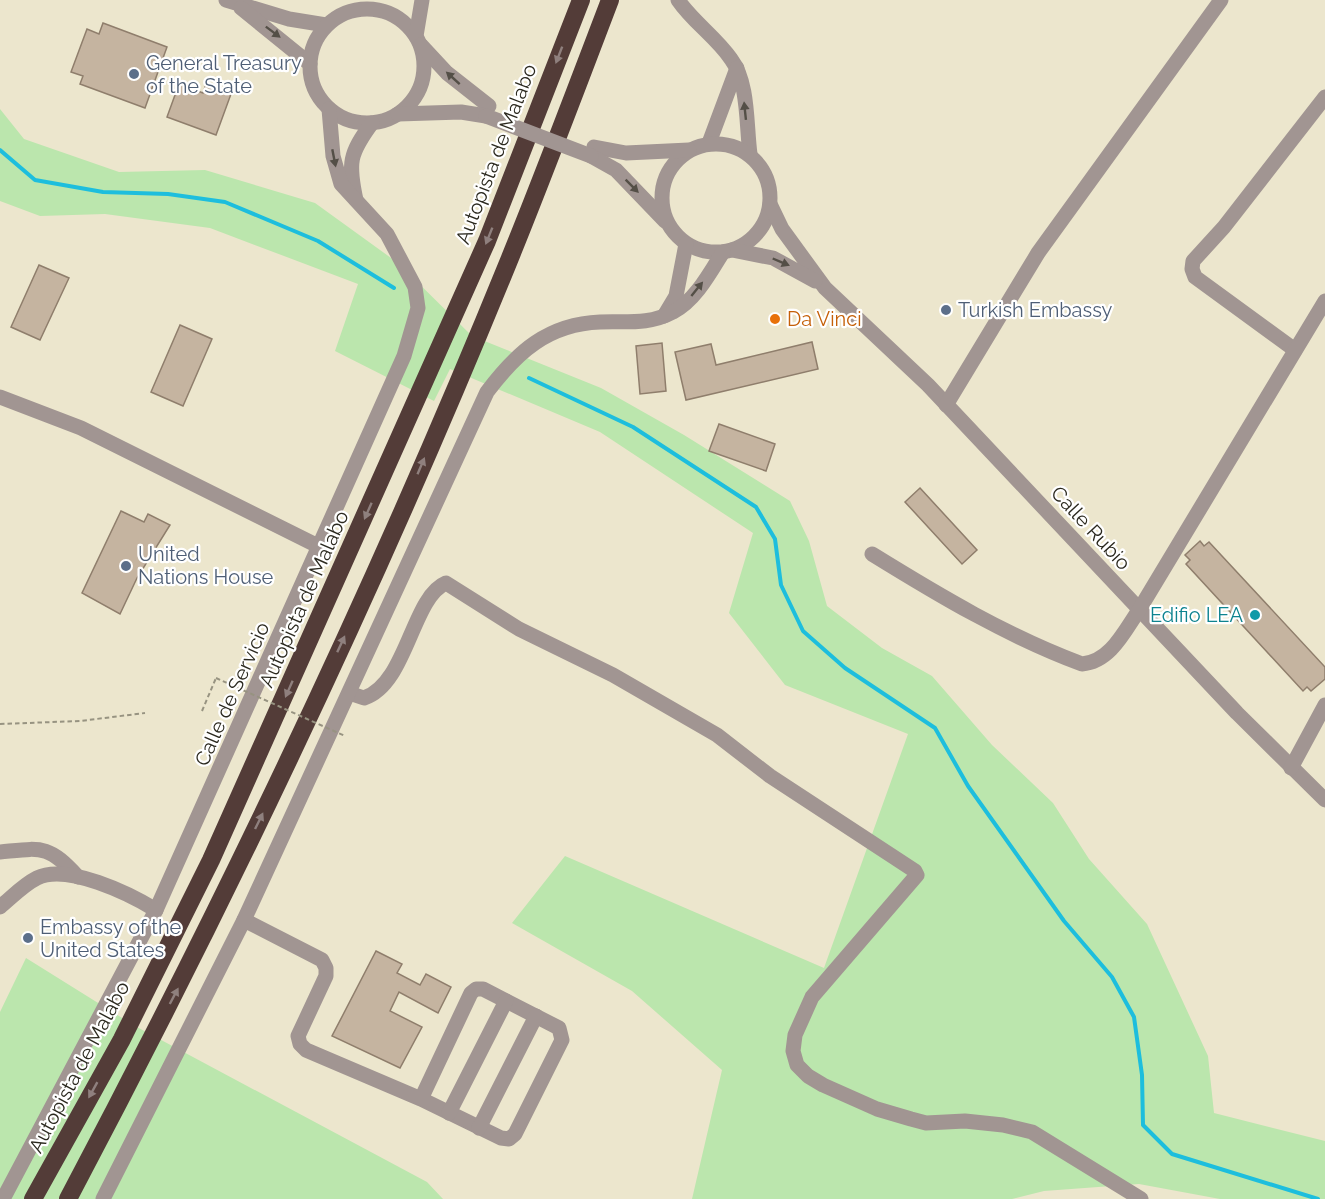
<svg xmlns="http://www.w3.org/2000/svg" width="1325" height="1199" font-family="Raleway,sans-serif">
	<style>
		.green { fill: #bbe6ad }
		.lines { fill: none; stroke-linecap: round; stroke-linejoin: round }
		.stream { stroke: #1dbedd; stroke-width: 4 }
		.building { fill: #c5b4a0; stroke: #8f7e6c; stroke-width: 1.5 }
		.path { stroke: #979381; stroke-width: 2; stroke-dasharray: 4.5 3; stroke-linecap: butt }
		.minor { stroke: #a19592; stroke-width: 15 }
		.highway { stroke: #533c38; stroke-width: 18 }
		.path-bridge { stroke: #979381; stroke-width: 2; stroke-dasharray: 4.5 3; stroke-linecap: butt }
		.minor-bridge { stroke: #a19592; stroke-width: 15 }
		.oneway { fill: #544f47 }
		.oneway2 { fill: #8f807e }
		.service-dot { fill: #5c6f8a; stroke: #fff; stroke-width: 2 }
		.food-dot { fill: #e8710a; stroke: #fff; stroke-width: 2 }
		.culture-dot { fill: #0f9aa8; stroke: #fff; stroke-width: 2 }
		.labels { text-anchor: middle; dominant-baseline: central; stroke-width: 4.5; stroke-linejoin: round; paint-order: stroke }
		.service-label { font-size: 20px; fill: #4e5e75; stroke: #fff; text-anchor: start }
		.street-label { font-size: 20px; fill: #2b291f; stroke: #fff }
		.food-label { font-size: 20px; fill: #c56008; stroke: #fff; text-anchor: start }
		.culture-label { font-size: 20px; fill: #0d838f; stroke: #fff; text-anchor: end }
	</style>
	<rect width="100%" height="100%" fill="#ece6cd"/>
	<!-- green -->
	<g class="green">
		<path d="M0,109L24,139L119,172L205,170L315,203L398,263L472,336L601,388L684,435L790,501L809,541L827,606L882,648L932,676L992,745L1053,803L1089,859L1147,924L1208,1056L1214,1113L1325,1141V1199H1220L1139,1184L1044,1191L1012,1199H692L722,1070L632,991L512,923L565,856L824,968L908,734L785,685L729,613L753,533L600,432L450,369L434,401L335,351L358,284L210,228L105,214L40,216L0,201Z"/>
		<path d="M26,958L135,1026L427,1182L443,1199H0V1012Z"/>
	</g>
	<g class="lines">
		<!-- stream -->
		<g class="stream">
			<path d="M0,150L35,180L103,192L168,194L225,202L318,241L394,288"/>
			<path d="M529,378L633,427L756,507L775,539L781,585L803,631L845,668L935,728L968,786L1064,921L1112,977L1134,1017L1142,1075L1143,1125L1172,1154L1318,1199"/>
		</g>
	</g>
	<!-- building -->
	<g class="building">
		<path d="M103,23L167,47L145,108L80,84L83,76L71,72L87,29L99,34Z"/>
		<path d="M179,84L203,93L206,84L231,94L216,135L167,117Z"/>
		<path d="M39,265L69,278L40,340L11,327Z"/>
		<path d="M180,325L212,339L183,406L151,392Z"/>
		<path d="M812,342L818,369L686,400L675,352L711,344L716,365Z"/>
		<path d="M662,343L666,391L640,394L636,346Z"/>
		<path d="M719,424L775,444L766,471L709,451Z"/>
		<path d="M920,488L977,550L962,564L905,502Z"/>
		<path d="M121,511L144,522L148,514L170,525L137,578L120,614L82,593Z"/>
		<path d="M1200,541L1204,546L1209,542L1325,667V679L1311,691L1307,687L1303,691L1186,564L1190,560L1185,555Z"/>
		<path d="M376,951L402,964L397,973L420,985L426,974L451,987L438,1013L399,992L390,1011L422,1027L400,1068L332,1036Z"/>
	</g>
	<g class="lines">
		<!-- path -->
		<g class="path">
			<path d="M202,711L216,678"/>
			<path d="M0,724L80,721L145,713"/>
		</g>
		<!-- minor -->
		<g class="minor">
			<path d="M226,0L289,19L326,25"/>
			<path d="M678,0C693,22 716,37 731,59C749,83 746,125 750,154"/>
			<path d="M241,8L310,64"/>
			<circle cx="367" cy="66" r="57"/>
			<path d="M416,36L422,0"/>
			<path d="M421,45L447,73L489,106"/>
			<path d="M398,114L461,112L486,116"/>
			<path d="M709,143L737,68"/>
			<circle cx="716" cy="198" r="54"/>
			<path d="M594,147L626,153L689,150"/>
			<path d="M591,156L616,170L665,221"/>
			<path d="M356,200C348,163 349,154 372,123"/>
			<path d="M770,204L782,229L825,288L928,385L1237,713L1325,800"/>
			<path d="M732,250L773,258L815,281"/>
			<path d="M664,316L676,296L686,244"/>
			<path d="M1295,350L1195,277L1192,269L1193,261L1224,227L1325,97"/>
			<path d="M0,397L81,428L320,547"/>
			<path d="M946,405L1038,253L1221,0"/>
			<path d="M872,554C940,596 1007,636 1082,664C1110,662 1124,632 1139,610L1325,301"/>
			<path d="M349,693L364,698C407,684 412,597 446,583L519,629L613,675L717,735L770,776L915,871L917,875L812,997L795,1035L793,1051L797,1065L808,1076L823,1085L877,1109L911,1119L926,1123L965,1121L1003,1125L1032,1132L1141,1199"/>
			<path d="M1291,768L1325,705"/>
			<path d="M0,852C41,848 48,844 78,877"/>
			<path d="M0,907C12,897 23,885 37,878C67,863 130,894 156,910"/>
			<path d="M244,920L322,960L326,968V976L298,1036L300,1044L306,1050L421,1099L501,1138L509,1139L515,1134L562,1040L559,1028L483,989H476L471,993L421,1099"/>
			<path d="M449,1113L506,1001"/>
			<path d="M479,1128L536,1016"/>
			<path d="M3,1199L156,910L404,356L418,308L415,287L387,234L341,184L333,156L329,109"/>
			<path d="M103,1199L244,920L487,392C517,352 548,324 600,322C626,321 649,325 673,312C695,301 710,273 723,252"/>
		</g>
		<!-- highway -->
		<g class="highway">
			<path d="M33,1199L122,1039L211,860L487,241L581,0"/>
			<path d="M68,1199C231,891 381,576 512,253C546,169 578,84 610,0"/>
		</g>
		<!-- path-bridge -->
		<path class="path-bridge" d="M216,678L345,736"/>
		<!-- minor-bridge -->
		<path class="minor-bridge" d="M486,116L591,156"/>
	</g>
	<!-- one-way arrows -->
	<defs><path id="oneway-solid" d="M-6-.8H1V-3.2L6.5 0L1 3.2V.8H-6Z" transform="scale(1.5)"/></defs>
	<g class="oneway">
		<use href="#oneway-solid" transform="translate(273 32) rotate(37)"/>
		<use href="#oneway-solid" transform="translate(453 78) rotate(-138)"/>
		<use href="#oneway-solid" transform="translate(745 111) rotate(-96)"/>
		<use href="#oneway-solid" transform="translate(334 158) rotate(79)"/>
		<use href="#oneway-solid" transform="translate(632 186) rotate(45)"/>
		<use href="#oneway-solid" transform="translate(781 262) rotate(23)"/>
		<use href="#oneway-solid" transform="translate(697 289) rotate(-51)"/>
	</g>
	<g class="oneway2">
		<use href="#oneway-solid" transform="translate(559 55) rotate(111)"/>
		<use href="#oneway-solid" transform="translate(489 236) rotate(112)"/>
		<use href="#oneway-solid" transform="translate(421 466) rotate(-67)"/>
		<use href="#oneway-solid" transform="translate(368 511) rotate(114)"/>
		<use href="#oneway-solid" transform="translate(341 644) rotate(-65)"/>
		<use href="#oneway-solid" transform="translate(289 689) rotate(114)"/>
		<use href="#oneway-solid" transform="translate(259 821) rotate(-64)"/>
		<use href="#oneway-solid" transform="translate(174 996) rotate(-62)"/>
		<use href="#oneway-solid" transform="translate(93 1090) rotate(119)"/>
	</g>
	<!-- markers -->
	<g class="service-dot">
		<circle cx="134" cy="74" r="6"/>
		<circle cx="946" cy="310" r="6"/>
		<circle cx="126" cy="566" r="6"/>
		<circle cx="28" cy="938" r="6"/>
	</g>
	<circle class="food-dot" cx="775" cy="319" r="6"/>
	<circle class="culture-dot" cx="1255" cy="615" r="6"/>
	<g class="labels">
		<!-- service labels -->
		<g class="service-label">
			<text x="146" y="63">General Treasury<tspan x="146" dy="23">of the State</tspan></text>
			<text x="958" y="310">Turkish Embassy</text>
			<text x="138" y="554">United<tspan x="138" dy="23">Nations House</tspan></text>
			<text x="40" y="927">Embassy of the<tspan x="40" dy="23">United States</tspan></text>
		</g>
		<!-- street labels -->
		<g class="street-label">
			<text transform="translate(496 154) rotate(-69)">Autopista de Malabo</text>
			<text transform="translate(1091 528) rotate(47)">Calle Rubio</text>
			<text transform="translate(304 599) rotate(-66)">Autopista de Malabo</text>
			<text transform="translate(232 694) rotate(-66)">Calle de Servicio</text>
			<text transform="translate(79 1067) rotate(-62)">Autopista de Malabo</text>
		</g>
		<!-- food labels -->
		<g class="food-label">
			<text x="787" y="319">Da Vinci</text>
		</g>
		<!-- culture labels -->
		<g class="culture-label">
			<text x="1243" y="615">Edifio LEA</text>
		</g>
	</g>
</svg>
